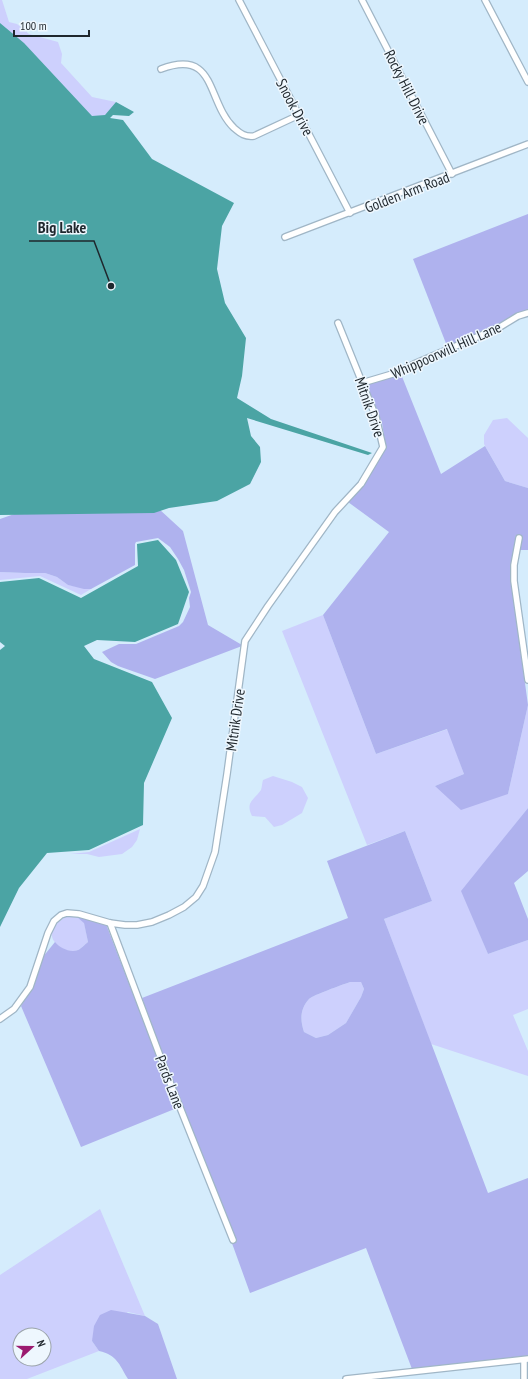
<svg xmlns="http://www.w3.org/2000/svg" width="528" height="1379" font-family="'PT Sans Narrow',sans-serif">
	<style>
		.green { fill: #cdd0fd; fill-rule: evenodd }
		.forest { fill: #afb2ee; fill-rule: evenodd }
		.water { fill: #4ba4a4 }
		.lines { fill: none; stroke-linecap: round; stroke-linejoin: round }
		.street-casing { stroke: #a0b6c6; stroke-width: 8 }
		.street { stroke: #fff; stroke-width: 5.5 }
		.labels { text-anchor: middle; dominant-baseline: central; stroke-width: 3; stroke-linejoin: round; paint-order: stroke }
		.street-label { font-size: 15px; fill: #1f272d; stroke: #eef7fe }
		.leader { fill: none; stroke: #1f272d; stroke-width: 1.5 }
		.callout-dot { fill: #1f272d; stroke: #eef7fe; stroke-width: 1.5 }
		.callout-label { font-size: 16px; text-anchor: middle; font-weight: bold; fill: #1f272d; stroke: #eef7fe; stroke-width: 3; stroke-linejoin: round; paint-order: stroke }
	</style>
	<rect width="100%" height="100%" fill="#d5ecfc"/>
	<!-- green -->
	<g class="green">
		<path d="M0,0H2L9,22L17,24L29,34L58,42L62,54L61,63L92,97L116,102C113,106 109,113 105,115C100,117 94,115 89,118L0,47Z"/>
		<path d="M507,418L528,438V488L505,481L484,444V435L493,420Z"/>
		<path d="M0,572L25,573H45L57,577L68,585L91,589L81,595L40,576L0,580Z"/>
		<path d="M323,615L376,754L448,729L464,774L435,786L508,794L528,705V808L462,891L488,954L528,940V1009L513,1015L528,1051V1076L431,1044L384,919L432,901L405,831L367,845L282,631Z"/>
		<path d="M273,776L292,782L302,787L308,798L302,813L282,825L274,827L265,817L252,816C245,802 254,800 261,790C262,787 262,783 263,780Z"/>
		<path d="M140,829L137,840L132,847L122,854L99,857L87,854H70L89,852Z"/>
		<path d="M65,917H77L84,922L88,942C85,944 82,948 78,950C67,955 49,943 52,931C54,924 60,921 65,917Z"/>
		<path d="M350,982H361L364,989L361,997L346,1023L328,1035L316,1038L304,1032C300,1020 300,1009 309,999C313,995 342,985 350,982Z"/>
		<path d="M100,1209L145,1316L128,1312L92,1341L99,1351L27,1379H0V1275ZM20,1335H44V1359H20Z"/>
	</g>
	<!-- forest -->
	<g class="forest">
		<path d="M528,214V311L499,325L447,346L413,259Z"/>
		<path d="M401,374L441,474L485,446L505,481L528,488V550H520L522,535H516L511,565V582L528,705L508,794L461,810L435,786L464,774L447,729L376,754L323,615L389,532L348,502L363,485L386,448L382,423L366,385Z"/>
		<path d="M159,509L183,531L208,625L242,645V646L155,679L118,666L111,662L102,652L119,644H136L179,626L183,622L190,607L189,598L191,592L184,570L178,559L170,547L158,538L136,542L135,544V565L91,589H84L68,585L57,577L45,573H25L0,572V519L26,510Z"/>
		<path d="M528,808V871L514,883L528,919V940L488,954L461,891Z"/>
		<path d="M405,831L432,901L384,919L488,1193L528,1178V1356L412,1369L366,1248L250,1293L229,1235L232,1243L237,1241L171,1079L142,998L348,918L327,861ZM350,982H361L364,989L361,997L346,1023L328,1035L316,1038L304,1032C300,1020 300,1009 309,999C313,995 342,985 350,982Z"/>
		<path d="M77,917L85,918L106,924L177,1108L81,1147L21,1006L32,988L42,958L55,942C60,948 70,953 78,950C81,949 85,944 88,942L84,923Z"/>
		<path d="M111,1310L145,1316L158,1324L177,1379H128C119,1364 117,1355 99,1351L92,1341L94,1326L100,1315Z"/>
	</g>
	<!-- water -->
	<g class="water">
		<path d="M0,23L24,43L92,116L105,115L116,102L134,112L129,116L113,115L110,118L123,120L152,159L234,203L222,226L217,269L225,303L246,338L242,376L237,398L271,419L372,453L368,455L247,418L251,436L260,447L261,462L250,484L217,501L169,508L154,513L0,515Z"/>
		<path d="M158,540L176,560L189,592L178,624L135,642L97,640L84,646L94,659L152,682L172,718L144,783L143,825L89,850L47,853L19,888L0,927V650L5,646L0,642V582L39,578L81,598L138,566L137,544Z"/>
	</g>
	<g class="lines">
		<!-- street casing -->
		<g class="street-casing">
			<g id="street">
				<path d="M239,0L350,213"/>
				<path d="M362,0L452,174"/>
				<path d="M485,0L528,82"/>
				<path d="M161,69C217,48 206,101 234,128C241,134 245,137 254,136L299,115"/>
				<path d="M285,237L528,144"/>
				<path d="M362,383L399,372L414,364L500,327L518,316L528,313"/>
				<path d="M519,538L514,565V581L528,680"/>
				<path d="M110,923L169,1080L233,1240"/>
				<path d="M0,1019L14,1009L30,987L48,933L54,921L61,915L67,913L79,914L110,923L125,925H137L152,922L169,915L184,907L196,897L203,886L215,852L227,774L245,641L268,606L335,512L361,484L383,447L376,417L338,323"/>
				<path d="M524,1361V1379"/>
				<path d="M346,1379L528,1359"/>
			</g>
		</g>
		<!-- street -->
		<use href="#street" class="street"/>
	</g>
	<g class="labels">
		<!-- street labels -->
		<g class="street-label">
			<text transform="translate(407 87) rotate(63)">Rocky Hill Drive</text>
			<text transform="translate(295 107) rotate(62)">Snook Drive</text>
			<text transform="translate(407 192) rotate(-21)">Golden Arm Road</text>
			<text transform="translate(446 350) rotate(-24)">Whippoorwill Hill Lane</text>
			<text transform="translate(370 407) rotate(71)">Mitnik Drive</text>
			<text transform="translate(235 720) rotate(-82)">Mitnik Drive</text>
			<text transform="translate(170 1082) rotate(69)">Pards Lane</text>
		</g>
	</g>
	<!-- callouts -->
	<path class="leader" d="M111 286L94 241H29"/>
	<circle class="callout-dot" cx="111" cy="286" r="4"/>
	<g class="callout-label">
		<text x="62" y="233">Big Lake</text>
	</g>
	<!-- north arrow -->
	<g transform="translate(32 1347) rotate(69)"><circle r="19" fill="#eef7fe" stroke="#9ba4aa"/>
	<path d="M0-3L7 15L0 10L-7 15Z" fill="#9b1b70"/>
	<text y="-6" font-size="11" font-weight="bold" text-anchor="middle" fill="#1f272d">N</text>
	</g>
	<!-- scale -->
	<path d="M14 30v6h75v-6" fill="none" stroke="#1f272d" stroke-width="2"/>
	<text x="20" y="30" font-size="12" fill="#1f272d" stroke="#eef7fe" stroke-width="3" paint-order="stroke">100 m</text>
</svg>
